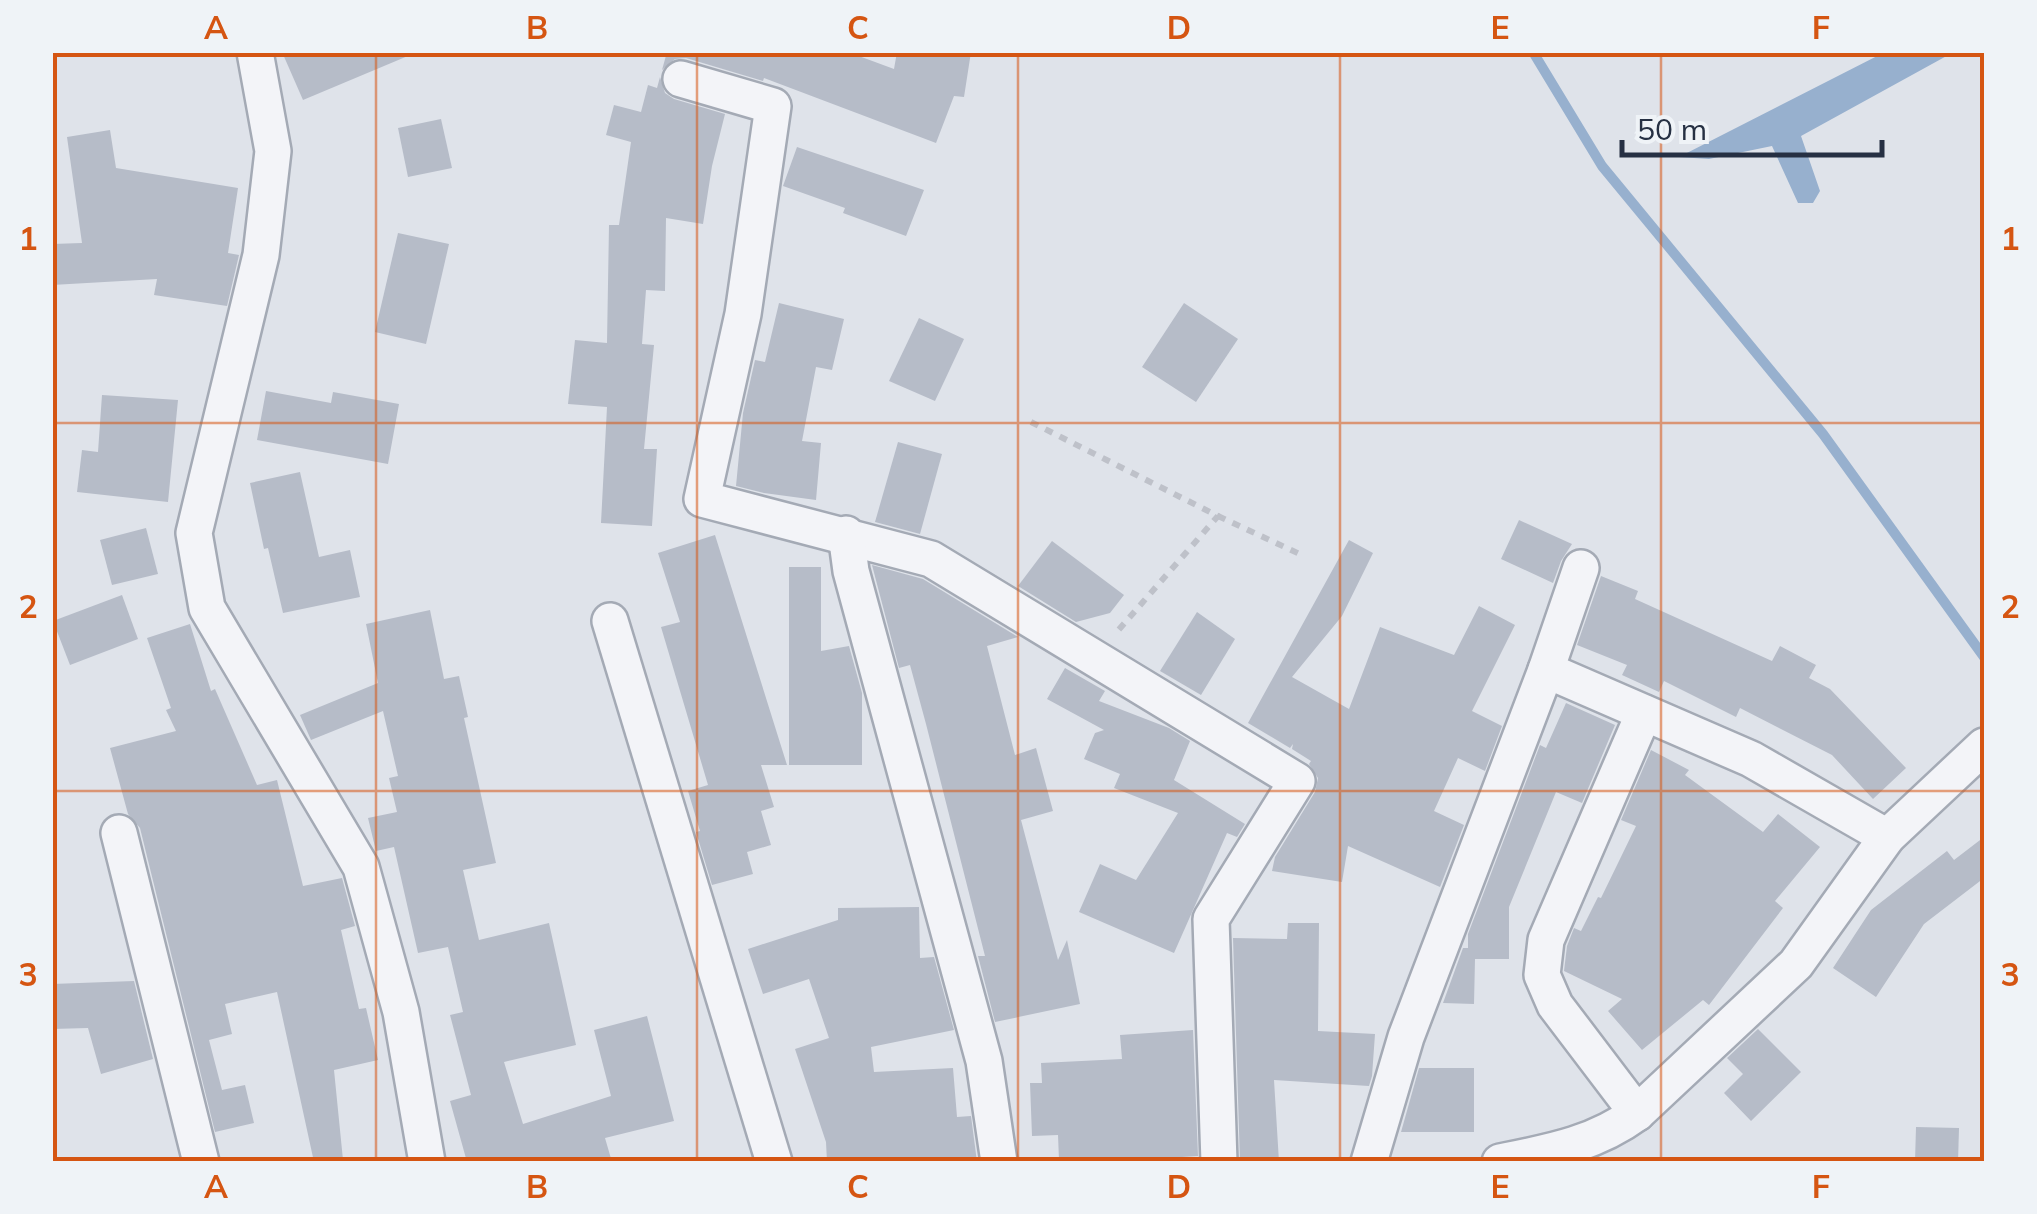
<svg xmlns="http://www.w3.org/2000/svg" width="2037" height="1214" font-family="Mulish,sans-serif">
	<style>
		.water { fill: #97b0ce }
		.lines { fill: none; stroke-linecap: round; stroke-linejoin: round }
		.stream { stroke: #97b0ce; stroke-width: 10 }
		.building { fill: #b6bcc8 }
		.street-casing { stroke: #a4aab5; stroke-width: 40 }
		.path { stroke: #bec1c9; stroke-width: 6; stroke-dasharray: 8 8; stroke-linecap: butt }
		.street { stroke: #f3f4f8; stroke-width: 35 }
		.grid { fill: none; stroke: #d55512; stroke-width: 2.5; stroke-opacity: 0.55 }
		.neatline { fill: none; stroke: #d55512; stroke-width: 4 }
		.grid-label { font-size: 32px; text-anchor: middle; font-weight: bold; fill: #d55512 }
	</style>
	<rect width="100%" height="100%" fill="#dfe3ea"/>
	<!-- water -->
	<path class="water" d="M1885,52L1952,53L1801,136L1820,191L1813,203H1798L1772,146L1709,159L1679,157Z"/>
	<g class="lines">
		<!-- stream -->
		<path class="stream" d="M1533,52L1602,166L1823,434L1984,657"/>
	</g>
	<!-- building -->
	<g class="building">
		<path d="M282,52H415V53L303,100Z"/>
		<path d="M667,52H848L894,69L897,52H971L964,97L954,96L936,143L764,78L763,81L686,58L675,59L662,70Z"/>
		<path d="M660,77L665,93L674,99L725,114L712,166L703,224L666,218L665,291L646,290L642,344L654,345L644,449H657L652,526L601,523L607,407L568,404L575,340L607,343L609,225H619L631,142L606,135L614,105L641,112L648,85L657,88Z"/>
		<path d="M441,119L452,168L408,177L398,128Z"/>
		<path d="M110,130L116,168L238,188L228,253L239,255L227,306L154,295L157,279L52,285V244L82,243L67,137Z"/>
		<path d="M797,147L924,190L906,236L843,213L845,208L783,186Z"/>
		<path d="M398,233L449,244L426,344L375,332Z"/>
		<path d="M779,303L844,319L832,370L816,367L802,441L821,443L816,500L764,493L736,486L743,413L755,360L765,362Z"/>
		<path d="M1184,303L1238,339L1196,402L1142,367Z"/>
		<path d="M919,318L964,339L935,401L889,381Z"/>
		<path d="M266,391L331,403L333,392L399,404L388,464L257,440Z"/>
		<path d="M102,395L178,400L168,502L77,492L82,450L98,452Z"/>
		<path d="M898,442L942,454L920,534L875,522Z"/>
		<path d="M300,472L319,557L350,550L360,597L283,613L268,548L264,549L250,483Z"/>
		<path d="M1519,520L1572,544L1561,561L1553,583L1501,559Z"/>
		<path d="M146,528L158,574L112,585L100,540Z"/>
		<path d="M715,535L787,765H761L774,807L761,811L771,845L747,852L753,874L712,885L696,832L700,831L688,791L708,785L661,627L680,622L658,553Z"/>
		<path d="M1349,540L1373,553L1342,616L1292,677L1349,709L1380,627L1454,655L1479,606L1515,625L1472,711L1502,726L1485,771L1458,758L1434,811L1464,825L1440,887L1348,846L1342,882L1272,871L1275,857L1315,792L1318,778L1309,764L1311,761L1292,749L1293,744L1290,748L1248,723Z"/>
		<path d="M1052,541L1124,595L1110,613L1076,622L1018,586Z"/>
		<path d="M872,565L923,579L1018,637L987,646L1015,755L1036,748L1053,811L1021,820L1058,960L1067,940L1080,1004L995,1022L978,956H985L926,724L910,665L899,668Z"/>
		<path d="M789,567H821V651L849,646L862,693V765H789Z"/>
		<path d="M1601,576L1638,591L1635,599L1772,661L1780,646L1816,665L1809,678L1830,689L1906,768L1873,799L1832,755L1740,708L1736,717L1664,681L1659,692L1622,675L1627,665L1577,645Z"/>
		<path d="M122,595L138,639L70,665L53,621Z"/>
		<path d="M430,610L444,679L459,676L468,717L464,718L496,863L463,870L479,940L549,923L576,1045L504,1062L523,1124L611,1096L594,1030L647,1016L674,1121L605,1138L612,1162H467L450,1101L471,1095L450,1015L463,1012L448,947L418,953L394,847L376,851L368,818L397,812L389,778L398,776L383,711L311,740L300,715L378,683L366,624Z"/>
		<path d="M1197,612L1235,639L1201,695L1160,671Z"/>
		<path d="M190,624L211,691L215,689L257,785L277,780L303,886L342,878L355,926L341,930L359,1009L366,1008L378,1060L334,1070L343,1160L314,1162L277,992L225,1004L232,1034L209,1040L222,1090L245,1085L254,1123L215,1132L140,828L128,814L110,748L176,731L166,710L171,708L147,638Z"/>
		<path d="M1065,668L1105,691L1099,701L1169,728L1190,741L1174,780L1245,824L1237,837L1227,833L1174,953L1079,912L1100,864L1136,880L1178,813L1114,788L1120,774L1084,759L1095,733L1104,730L1047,699Z"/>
		<path d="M1566,703L1615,725L1582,803L1556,792L1509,907V959H1475L1474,1004L1443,1003L1463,948H1468V934L1540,745L1546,748Z"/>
		<path d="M1651,750L1689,770L1685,775L1763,832L1778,814L1820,847L1775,901L1783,908L1709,1005L1703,1000L1642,1050L1608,1011L1622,999L1564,971L1567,946L1574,928L1581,931L1598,897L1601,898L1636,826L1621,820Z"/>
		<path d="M1984,837V878L1924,924L1876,997L1833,968L1871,910L1947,851L1954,860Z"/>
		<path d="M919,907L920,958L934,957L954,1030L871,1047L874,1072L953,1068L957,1117L971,1116L977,1162H827L826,1142L795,1049L829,1038L809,979L763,994L748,949L838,920V908Z"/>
		<path d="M1288,923H1319L1318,1031L1375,1034L1372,1076L1369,1086L1274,1080L1279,1162H1240L1233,938L1287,939Z"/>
		<path d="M134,981L153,1059L101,1074L88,1028L52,1029V984Z"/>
		<path d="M1758,1029L1801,1072L1751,1121L1724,1093L1743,1074L1727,1058Z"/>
		<path d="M1193,1030L1198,1156L1119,1161V1157L1059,1160L1058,1135L1032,1136L1030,1083H1042L1041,1063L1122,1059L1120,1035Z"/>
		<path d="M1419,1068H1474V1132H1401Z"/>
		<path d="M1916,1127L1959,1128L1958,1162H1915Z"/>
	</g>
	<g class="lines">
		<!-- street casing -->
		<g class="street-casing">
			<g id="street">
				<path d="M255,52L273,151L261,255L194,533L207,608L361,867L401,1012L427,1162"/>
				<path d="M681,79L773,106L743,314L702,499L931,559L1297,781L1211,919L1219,1162"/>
				<path d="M846,534L851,571L984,1061L999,1162"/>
				<path d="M610,621L774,1162"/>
				<path d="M1546,670L1751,759L1887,837"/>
				<path d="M119,833L201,1162"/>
				<path d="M1637,1113L1555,1005L1542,975L1546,940L1644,713"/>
				<path d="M1369,1162L1406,1037L1546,670L1581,568"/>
				<path d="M1500,1162C1550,1152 1595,1144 1637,1113L1796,964L1887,837L1984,746"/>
			</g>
		</g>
		<!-- path -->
		<g class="path">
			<path d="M1031,422L1218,516L1115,634"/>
			<path d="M1218,516L1304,556"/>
		</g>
		<!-- street -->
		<use href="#street" class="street"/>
	</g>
	<!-- grid -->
	<path class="grid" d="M376,52V1162M697,52V1162M1018,52V1162M1340,52V1162M1661,52V1162M52,423H1984M52,791H1984"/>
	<!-- border -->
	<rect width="2037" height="1214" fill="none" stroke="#eff3f7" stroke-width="110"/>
	<!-- scale -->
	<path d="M1622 140v15h260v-15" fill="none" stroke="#263043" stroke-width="5"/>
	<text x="1637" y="140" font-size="30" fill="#263043" stroke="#eff3f7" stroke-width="8" paint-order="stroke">50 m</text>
	<rect x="55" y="55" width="1927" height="1104" class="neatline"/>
	<g class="grid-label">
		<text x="216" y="39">A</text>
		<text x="537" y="39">B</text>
		<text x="858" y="39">C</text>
		<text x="1179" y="39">D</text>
		<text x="1500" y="39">E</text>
		<text x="1821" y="39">F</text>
		<text x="28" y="250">1</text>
		<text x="2010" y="250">1</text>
		<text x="28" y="618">2</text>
		<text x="2010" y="618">2</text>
		<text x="28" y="986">3</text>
		<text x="2010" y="986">3</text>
		<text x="216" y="1198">A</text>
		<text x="537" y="1198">B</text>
		<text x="858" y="1198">C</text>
		<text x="1179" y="1198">D</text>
		<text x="1500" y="1198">E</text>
		<text x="1821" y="1198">F</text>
	</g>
</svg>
